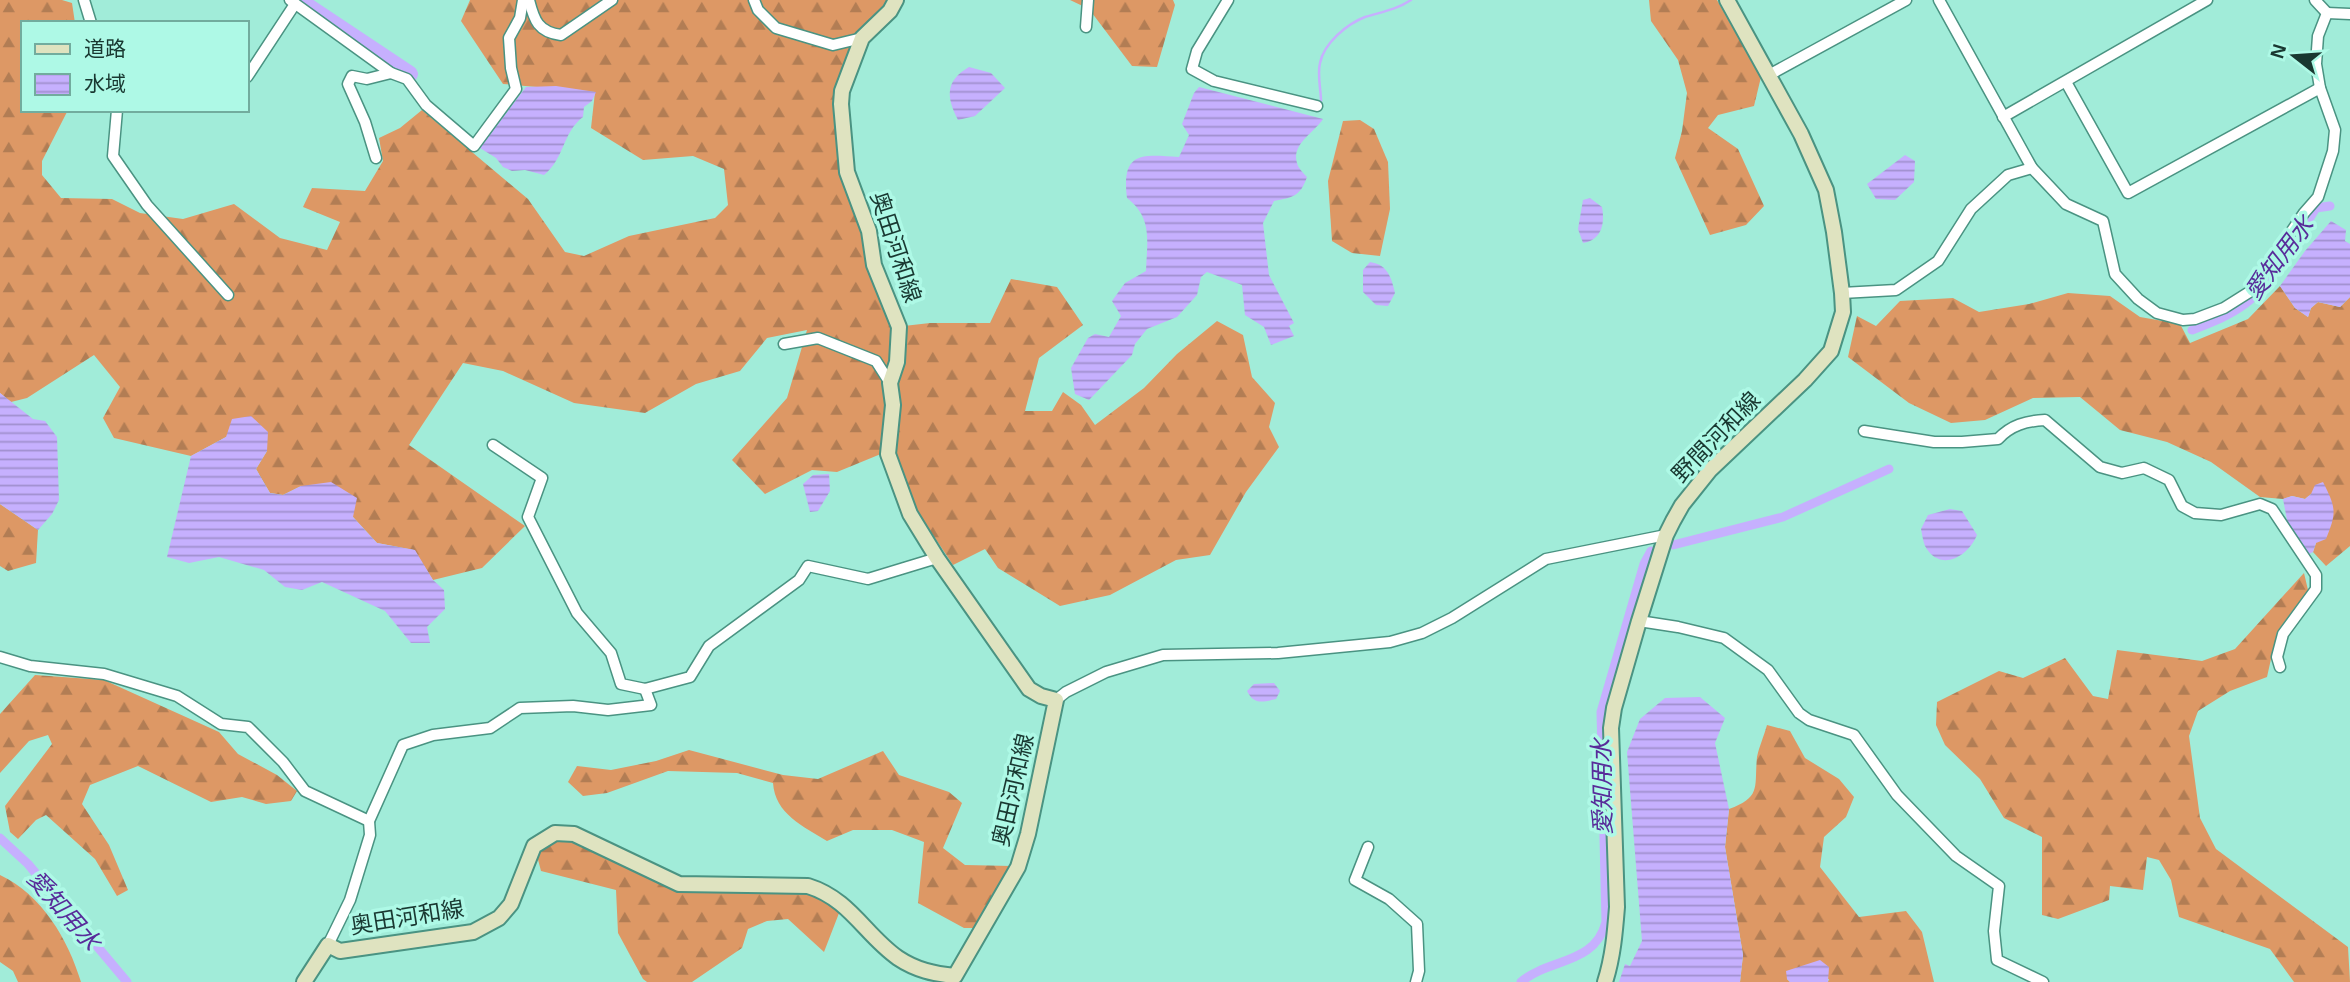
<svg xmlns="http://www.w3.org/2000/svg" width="2350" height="982" font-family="Arial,'Noto Sans JP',sans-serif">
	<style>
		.forest { fill: url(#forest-firs) }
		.water { fill: url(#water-rules) }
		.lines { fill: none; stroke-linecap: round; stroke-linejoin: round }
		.stream { stroke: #c6b0fe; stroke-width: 2.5 }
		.canal { stroke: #c6b0fe; stroke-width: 9 }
		.river { stroke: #c6b0fe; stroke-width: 16 }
		.street-casing { stroke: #4a9382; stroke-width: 13 }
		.secondary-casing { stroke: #4a9382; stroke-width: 18 }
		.street { stroke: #fff; stroke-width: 10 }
		.secondary { stroke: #dfe3c0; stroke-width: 14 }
		.labels { text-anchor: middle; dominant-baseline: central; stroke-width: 7; stroke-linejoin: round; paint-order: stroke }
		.street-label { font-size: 23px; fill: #193831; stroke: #aef9e6 }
		.water-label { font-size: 24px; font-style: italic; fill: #582c9a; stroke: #aef9e6 }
	</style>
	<defs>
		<pattern id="forest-firs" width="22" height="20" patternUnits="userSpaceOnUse" patternTransform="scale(1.75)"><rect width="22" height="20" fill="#dd9865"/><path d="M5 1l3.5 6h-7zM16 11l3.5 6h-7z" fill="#b27d54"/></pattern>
		<pattern id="water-rules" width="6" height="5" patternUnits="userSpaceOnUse" patternTransform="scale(1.75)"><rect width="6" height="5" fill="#c6b0fe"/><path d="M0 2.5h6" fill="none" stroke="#a090ce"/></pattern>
	</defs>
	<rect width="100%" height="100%" fill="#a1ecd9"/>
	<!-- forest -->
	<g class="forest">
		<path d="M0,0H62L72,3L75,23H23V110H68L42,161V175L61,198L112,199L140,213L183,219L234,204L280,238L327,250L340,222L303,207L312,188L365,191L383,161L379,138L400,128L422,110L528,199L565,252L584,256L629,236L715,218L728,205L724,169L693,156L643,160L591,128L595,92L503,84L461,21L470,0H904L861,32L837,91V144L841,174L864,230L895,327L930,323H990L1011,279L1057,287L1083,325L1039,358L1025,411H1052L1063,392L1081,405L1095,425L1144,388L1177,354L1217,321L1243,335L1252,377L1275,403L1269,427L1279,447L1246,492L1210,555L1176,560L1110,595L1060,606L998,568L985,549L953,565L917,511L893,449L837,472L812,470L765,494L732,460L787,398L807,330L767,338L740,371L696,384L645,413L574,403L503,371L463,363L409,445L525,526L482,568L433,580L414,550L377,543L353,517L301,486L283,495L270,493L256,469L267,451L226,437L191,456L114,438L103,418L120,387L94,355L27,398L11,402L0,393Z"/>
		<path d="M1070,0H1173L1175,5L1157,67L1132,66L1089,9Z"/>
		<path d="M1649,0H1717L1761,77L1754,106L1718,115L1708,128L1738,149L1764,206L1746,225L1710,235L1675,158L1682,131L1687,93L1678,60L1651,21Z"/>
		<path d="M1360,120L1374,129L1388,162L1390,209L1380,256L1352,253L1332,241L1328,181L1343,121Z"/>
		<path d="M2280,286L2295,308L2308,317L2311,308L2318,302L2340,307L2350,297V546L2326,566L2313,552L2316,543L2311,494L2305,499L2292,496L2283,499L2260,497L2211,462L2167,442L2120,430L2080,397L2033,398L1985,420L1951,423L1909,403L1848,357L1857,316L1876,326L1900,301L1953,298L1979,312L2029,304L2068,293L2110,296L2140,317L2180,324L2190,343L2248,319Z"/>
		<path d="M0,504L38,530L36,563L8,571L0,566Z"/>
		<path d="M2304,573L2308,590L2277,632L2267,677L2230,691L2198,711L2189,736L2200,818L2216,849L2348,947L2350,982H2294L2270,949L2179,917L2171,880L2159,860L2147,857L2143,890L2110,886L2109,900L2058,919L2042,915V837L2004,818L1980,779L1945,745L1936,725L1937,702L1999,671L2023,678L2065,658L2093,696L2108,699L2117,650L2202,661L2235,649Z"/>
		<path d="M35,675L104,680L219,732L238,754L277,775L297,791L291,801L266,804L242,797L211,802L138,766L90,785L82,804L109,845L128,890L117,896L95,859L46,815L36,820L18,839L10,832L5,806L52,744L48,735L29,741L0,773V714Z"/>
		<path d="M1767,725L1790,731L1805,758L1839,779L1854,797L1846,817L1824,837L1820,867L1859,917L1906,911L1922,932L1934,982H1828L1829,979H1787L1790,982H1740L1743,955L1725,847L1729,809C1762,797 1754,787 1757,757C1759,747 1764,736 1767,725Z"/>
		<path d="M689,750L783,775L818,779L883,751L899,775L949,792L962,803L943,848L965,865L1012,866L977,928H964L918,903L924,842L892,830H853L827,841C803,826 775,814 773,783L737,773L668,771L607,793L583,796L568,782L577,766L611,770L656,761Z"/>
		<path d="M553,839H575L677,888L807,890L841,908L824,952L788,919L767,921L748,929L742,948L692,982H647L643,979L618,933L616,890L541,871L536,852Z"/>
		<path d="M0,875C42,895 68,939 81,982H18L13,971L0,962Z"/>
	</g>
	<!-- water -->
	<g class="water">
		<path d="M969,67L991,73L1005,88L975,116L958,120C946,97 945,81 969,67Z"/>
		<path d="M556,86L596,92L592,101L584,107L583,117C562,133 565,158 544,175L525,170L512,171L503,167L496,158L480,148L526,87Z"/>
		<path d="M1199,87L1323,119C1315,132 1291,144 1297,163C1298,168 1304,174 1307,177C1300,197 1293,197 1274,201L1263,223L1269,275L1294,323L1289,326L1294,336L1271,345L1264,327L1245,315L1242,285L1207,272L1201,277L1197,295L1177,317L1147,329L1135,344L1132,355L1089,400L1075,394L1071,368L1088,338L1095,334L1109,337L1121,316L1112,301L1125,283L1146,271C1147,241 1153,218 1127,198C1121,150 1143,155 1179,157L1189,135L1182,124L1194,93Z"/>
		<path d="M1905,155L1915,161L1914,182L1895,200L1876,199L1867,184Z"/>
		<path d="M1590,198L1602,207C1605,223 1602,240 1583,243L1578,229L1583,200Z"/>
		<path d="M2331,221L2346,230L2345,241L2350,244V297L2340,307L2318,302L2311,308L2308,317L2295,308L2280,286L2305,251Z"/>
		<path d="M1370,262C1388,265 1391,277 1395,293L1388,306L1376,305L1363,292V270Z"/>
		<path d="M0,393L33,419L45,421L57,437L59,500L52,514L38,530L0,504Z"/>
		<path d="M251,416L268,432L267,451L256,469L270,493L283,495L301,486L331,482L357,498L353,517L377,543L415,550L433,580L444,590L445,609L427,627L430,643H411L385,611L322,582L302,590L285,587L264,570L219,557L189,563L167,557L191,456L226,437L232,419Z"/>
		<path d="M829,474L830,491L818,511L810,512L803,484L813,475Z"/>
		<path d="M2323,482C2336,508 2337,512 2326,539L2316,543L2313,552L2309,554L2288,525L2283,499L2292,496L2305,499L2311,494L2315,485Z"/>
		<path d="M1950,509L1962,511L1977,535C1968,557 1940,573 1925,546C1923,541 1922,534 1921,529L1928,515Z"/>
		<path d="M1274,683L1280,691L1276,699C1262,702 1254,705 1247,691L1254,684Z"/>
		<path d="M1700,697L1725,718L1715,743L1729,809L1725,847L1743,955L1740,982H1619L1625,964L1630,966L1642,941L1627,752L1640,719L1665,698Z"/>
		<path d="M1820,960L1829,967L1828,982H1790L1787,979L1786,971Z"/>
	</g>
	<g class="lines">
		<!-- stream -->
		<path class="stream" d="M1321,101C1321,90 1317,74 1320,63C1324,43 1347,24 1365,17C1381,12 1396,10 1411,0"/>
		<!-- canal -->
		<g class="canal">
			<path d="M2192,330C2210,323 2229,316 2245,304C2272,284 2298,237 2316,208L2330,206"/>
			<path d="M1673,545L1783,517L1889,469"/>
			<path d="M0,838L28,864L127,982"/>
			<path d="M1521,982C1549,958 1595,965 1606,922L1601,712L1644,564L1651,551"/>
		</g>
		<!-- river -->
		<path class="river" d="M299,0L410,74"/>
		<!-- street casing -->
		<g class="street-casing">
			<g id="street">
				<path d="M84,0L91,23"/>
				<path d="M290,0L391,73L407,79L426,105L474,146L516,89L511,68L509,38L520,18L523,0"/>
				<path d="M529,0C534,20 538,32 561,35L612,0"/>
				<path d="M754,0L758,10L776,28L833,45L862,38"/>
				<path d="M1228,0L1197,51L1192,69L1214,81L1317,106"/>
				<path d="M1939,0L2032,168L2066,204L2103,221L2115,274L2138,299L2157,313L2183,320L2195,319L2224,308L2251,291L2304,213L2318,197L2333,151L2335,130L2320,88L2316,64L2318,36L2327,13"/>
				<path d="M2315,0L2327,13"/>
				<path d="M2327,13L2350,14"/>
				<path d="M1086,27L1088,0"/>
				<path d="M1769,75L1906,0"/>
				<path d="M247,77L295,4"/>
				<path d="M2066,82L2128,193L2320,88"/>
				<path d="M117,110L113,156L147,205L228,295"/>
				<path d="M2003,117L2207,0"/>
				<path d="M376,158L365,122L348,84L352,76L367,79L391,73"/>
				<path d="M1842,293L1896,290L1938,261L1971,209L2008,175L2032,168"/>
				<path d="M784,344L818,338L876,361L890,383"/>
				<path d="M1864,431L1934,442H1962L1998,439C2011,425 2026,421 2045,420L2100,467L2122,473L2144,468L2169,480L2182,506L2195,513L2221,515L2260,504L2272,509L2316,575V589L2283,634L2277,657L2280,667"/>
				<path d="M493,445L542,478L528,517L577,613L611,653L621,684L645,689L690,677L709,646L799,580L808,566L868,579L937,558"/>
				<path d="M1639,621L1678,627L1724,638L1768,670L1799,713L1809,720L1854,735L1897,795L1956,856L1999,886L1994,931L1997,960L2043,982"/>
				<path d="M0,657L30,666L104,674L177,696L221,724L248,727L283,762L305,791L369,821"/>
				<path d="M1056,700L1066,692L1106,672L1163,655L1278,653L1390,642L1422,633L1452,618L1546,559L1666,535"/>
				<path d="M1368,847L1355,880L1389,899L1417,924L1419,971L1416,982"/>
				<path d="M328,945L350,900L370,835L369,821L403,745L433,735L490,728L520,708L573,706L608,710L651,705L645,689"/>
			</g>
		</g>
		<!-- secondary casing -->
		<g class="secondary-casing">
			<g id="secondary">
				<path d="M304,982L328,945L340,951L473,932L499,918L511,904L534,846L555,833L574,834L679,884L808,886C850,899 865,935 898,958C916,970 934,974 955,976L1018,867L1028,834L1056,700L1041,696L1029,689L937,558L910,514L888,454L893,405L890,383L897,362L899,327L874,265L869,231L847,172L841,104L842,91L862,38L890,11L896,0"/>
				<path d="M1605,982C1613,957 1615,932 1617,907L1611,728L1614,708L1639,621L1666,535L1673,521L1682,505L1710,470L1805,380L1831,351L1843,312L1842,293L1834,232L1826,190L1801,134L1727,0"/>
			</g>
		</g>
		<!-- street -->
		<use href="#street" class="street"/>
		<!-- secondary -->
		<use href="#secondary" class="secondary"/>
	</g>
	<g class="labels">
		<!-- street labels -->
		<g class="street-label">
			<text transform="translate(896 247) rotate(72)">奥田河和線</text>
			<text transform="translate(1716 437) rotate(-46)">野間河和線</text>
			<text transform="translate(1013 790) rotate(-77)">奥田河和線</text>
			<text transform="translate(407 917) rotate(-9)">奥田河和線</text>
		</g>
		<!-- water labels -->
		<g class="water-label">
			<text transform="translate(2279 258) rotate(-53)">愛知用水</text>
			<text transform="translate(1602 787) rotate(-91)">愛知用水</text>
			<text transform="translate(64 910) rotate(49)">愛知用水</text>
		</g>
	</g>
	<!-- legend -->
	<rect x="21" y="21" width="228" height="91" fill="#aef9e6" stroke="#72ac9e" stroke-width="2"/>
	<rect x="35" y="44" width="35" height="10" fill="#dfe3c0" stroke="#72ac9e" stroke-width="2"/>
	<text x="84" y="56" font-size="21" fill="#193831">道路</text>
	<rect x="35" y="74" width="35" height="21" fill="url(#water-rules)" stroke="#72ac9e" stroke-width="2"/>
	<text x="84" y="91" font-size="21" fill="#193831">水域</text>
	<!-- north arrow -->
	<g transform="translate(2294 56) rotate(287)" stroke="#aef9e6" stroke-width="5" paint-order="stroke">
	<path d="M0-5L12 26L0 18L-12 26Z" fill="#193831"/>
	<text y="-10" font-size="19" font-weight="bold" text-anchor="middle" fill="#193831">N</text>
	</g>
</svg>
